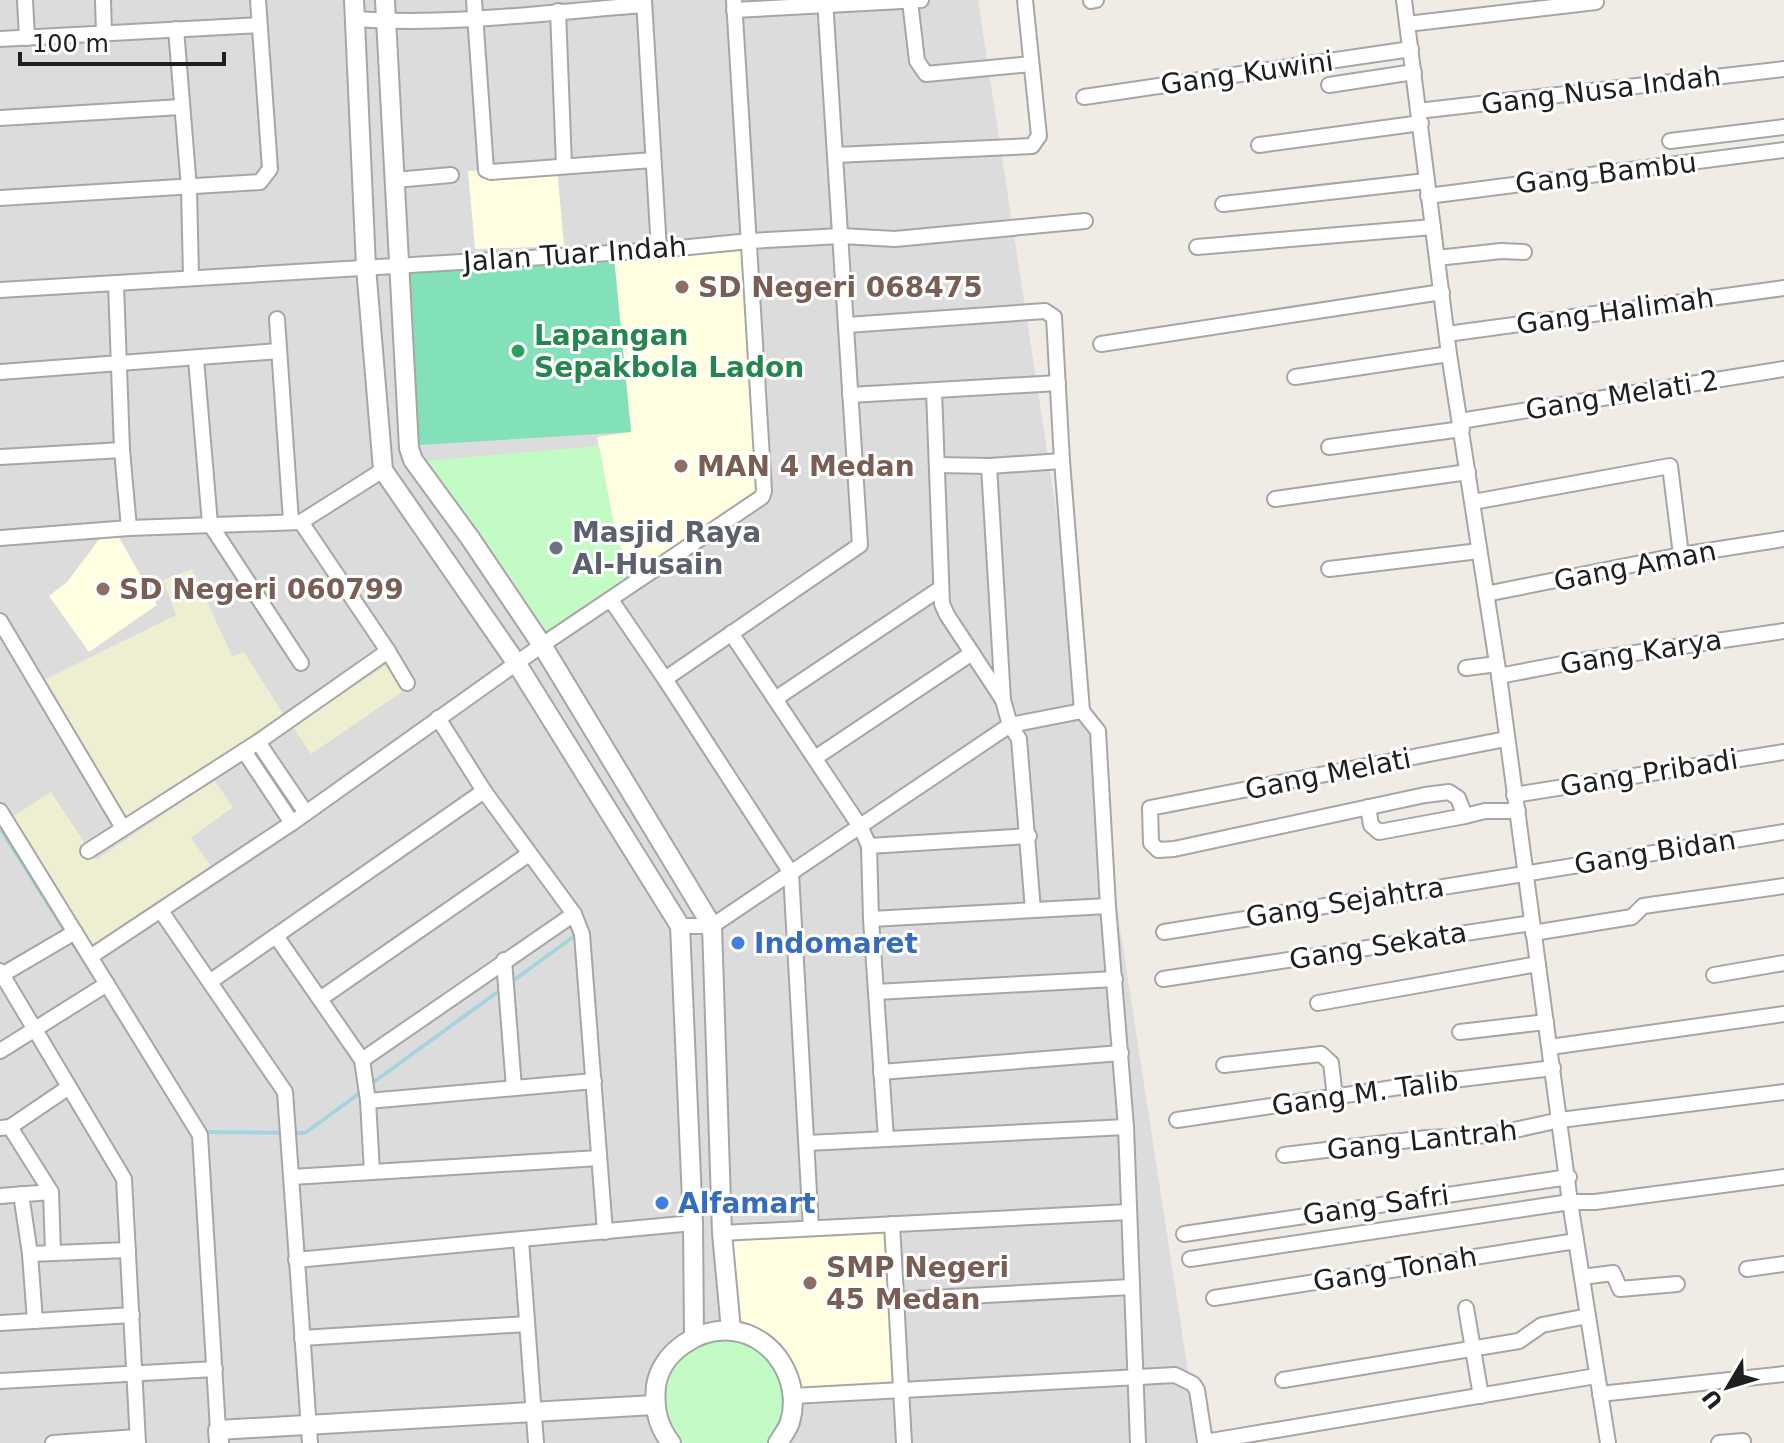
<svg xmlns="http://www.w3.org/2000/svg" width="1784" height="1443" font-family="'DejaVu Sans',sans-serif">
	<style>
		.residential { fill: #dddcdc }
		.education { fill: #fffee0 }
		.farmland { fill: #eeefd0 }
		.park { fill: #c2fbc4 }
		.pitch { fill: #82e1b8 }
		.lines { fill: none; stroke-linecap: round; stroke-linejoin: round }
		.stream { stroke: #a5d4df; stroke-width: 4 }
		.minor-casing { stroke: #a6a6a6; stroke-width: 18 }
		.tertiary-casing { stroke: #a6a6a6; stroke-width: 22 }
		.minor { stroke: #fff; stroke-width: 14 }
		.tertiary { stroke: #fff; stroke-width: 18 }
		.education-dot { fill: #8d6e63; stroke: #fff; stroke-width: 3 }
		.leisure-dot { fill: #2e9e5b; stroke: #fff; stroke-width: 3 }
		.worship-dot { fill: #6b7280; stroke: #fff; stroke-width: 3 }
		.shop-dot { fill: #3f7fe0; stroke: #fff; stroke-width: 3 }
		.labels { text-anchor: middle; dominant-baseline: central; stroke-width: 6; stroke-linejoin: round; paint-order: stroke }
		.street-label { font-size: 28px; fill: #1f1f1f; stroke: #fff }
		.education-label { font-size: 28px; font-weight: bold; fill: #785e54; stroke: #fff; text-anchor: start }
		.leisure-label { font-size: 28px; font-weight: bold; fill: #27864d; stroke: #fff; text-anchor: start }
		.worship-label { font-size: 28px; font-weight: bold; fill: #5b616d; stroke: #fff; text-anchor: start }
		.shop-label { font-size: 28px; font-weight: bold; fill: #366cbe; stroke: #fff; text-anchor: start }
	</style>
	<rect width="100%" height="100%" fill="#f0ece5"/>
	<!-- residential -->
	<path class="residential" d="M0,0H978L1199,1443H0Z"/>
	<!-- education -->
	<g class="education">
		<path d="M557,168L564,246L475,249L468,171Z"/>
		<path d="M746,246L760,495L640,577L617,541L597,437L631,432L614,258Z"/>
		<path d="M101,537H119L157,605L89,652L49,596L67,582Z"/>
		<path d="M889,1229L901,1390L793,1396L731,1330L724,1235Z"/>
	</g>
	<!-- farmland -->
	<g class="farmland">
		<path d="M192,569L232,656L244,652L284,715L124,821L42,681L176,615L163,580Z"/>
		<path d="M386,665L402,692L311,754L293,727Z"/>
		<path d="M214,780L233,807L191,838L211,866L93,947L10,818L51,792L96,860Z"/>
	</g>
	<!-- park -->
	<g class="park">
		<path d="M599,446L617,541L640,577L541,639L423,461Z"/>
		<path d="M694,1336L755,1337L793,1396L778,1443H671L658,1377Z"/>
	</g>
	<!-- pitch -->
	<path class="pitch" d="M614,258L631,432L419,445L406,270Z"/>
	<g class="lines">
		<!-- stream -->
		<g class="stream">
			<path d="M0,828L110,1002"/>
			<path d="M510,983L573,937"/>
			<path d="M371,1084L503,988"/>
			<path d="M203,1132L305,1133L364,1090"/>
		</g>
		<!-- minor casing -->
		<g class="minor-casing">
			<g id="minor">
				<path d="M25,0L27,38"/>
				<path d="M103,0L104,33"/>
				<path d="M474,0L486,170L491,172L653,160"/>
				<path d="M644,0L659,250"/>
				<path d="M1404,0L1449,354L1499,676L1570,1202L1608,1443"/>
				<path d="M910,1L917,61L926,74L1031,64"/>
				<path d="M1091,1L1096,0"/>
				<path d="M734,10L921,0"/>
				<path d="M558,11L564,165"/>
				<path d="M355,19C450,26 549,12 644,5"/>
				<path d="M1407,24L1596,2"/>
				<path d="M176,29L189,188L191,277"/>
				<path d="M0,39L259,25"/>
				<path d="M1329,85L1414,72"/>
				<path d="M1084,97L1411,49"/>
				<path d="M1418,111L1784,69"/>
				<path d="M0,118L181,107"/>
				<path d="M1670,141L1784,127"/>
				<path d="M1259,145L1421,123"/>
				<path d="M835,155L1032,146L1039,136L1025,0"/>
				<path d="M395,180L451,175"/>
				<path d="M1428,196L1784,150"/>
				<path d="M0,198L260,182L270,169L258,0"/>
				<path d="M1223,204L1426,181"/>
				<path d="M1197,247L1433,227"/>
				<path d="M1437,258L1501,251L1524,252"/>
				<path d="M116,284L122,450L129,528"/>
				<path d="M0,290L659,250L750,241L841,236L895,239L1085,221"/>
				<path d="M277,319L291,521"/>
				<path d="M847,325L1045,311L1054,317L1062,461L1082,711L1098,731L1108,906L1126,1127L1138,1443"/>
				<path d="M1447,334L1784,288"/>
				<path d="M1101,344L1442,292"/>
				<path d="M196,359L210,524L301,663"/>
				<path d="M0,372L279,351"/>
				<path d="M1295,377L1449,354"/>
				<path d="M934,391L942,604L947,615L1003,700"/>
				<path d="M850,395L1058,383"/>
				<path d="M1460,421L1784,369"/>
				<path d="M1329,447L1462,429"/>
				<path d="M0,457L122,450"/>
				<path d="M938,465L989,466L1062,461"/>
				<path d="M989,466L1003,700L1010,725L1019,739L1033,910"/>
				<path d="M1275,499L1468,472"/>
				<path d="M1473,502L1670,466L1681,555"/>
				<path d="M0,538L129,528L301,522L383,470"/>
				<path d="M1329,569L1479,551"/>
				<path d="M1486,594L1681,555L1784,539"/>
				<path d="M611,600L665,679L791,873L811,1228"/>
				<path d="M0,621L123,828"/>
				<path d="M731,633L861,828L869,846L871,919L886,1139"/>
				<path d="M388,651L407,683"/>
				<path d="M1466,668L1497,664"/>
				<path d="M1499,676L1567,663L1784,631"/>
				<path d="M665,679L860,545L825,0"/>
				<path d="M775,699L941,588"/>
				<path d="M438,718L484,791L574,914L582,934L605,1232"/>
				<path d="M1506,739L1150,808L1151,843L1158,850L1174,849L1425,795L1449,792L1458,798L1465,816L1485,811H1518"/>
				<path d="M258,742L306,813"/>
				<path d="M244,751L292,823"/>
				<path d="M815,758L972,653"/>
				<path d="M1514,795L1784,752"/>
				<path d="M1368,807L1371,825L1379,832L1465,816"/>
				<path d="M0,811L200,1135L218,1430"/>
				<path d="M869,846L1029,836"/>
				<path d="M88,851L258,742L388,651L301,522"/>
				<path d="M161,911L285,1092L310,1443"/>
				<path d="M871,919L1108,906"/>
				<path d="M680,926H712L1010,725L1082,711"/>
				<path d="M1164,932L1784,832"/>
				<path d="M1533,933L1632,917L1643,906L1784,886"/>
				<path d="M276,936L362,1060L368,1101L372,1172"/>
				<path d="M90,957L292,823L542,645L762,497L764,491L734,0"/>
				<path d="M504,960L514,1088"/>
				<path d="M0,971L124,1179L138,1443"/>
				<path d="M1714,975L1784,963"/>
				<path d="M0,976L75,932"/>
				<path d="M1163,979L1532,923"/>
				<path d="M211,981L484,791"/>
				<path d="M876,992L1115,979"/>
				<path d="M320,999L529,854"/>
				<path d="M1318,1003L1538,964"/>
				<path d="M1460,1032L1546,1022"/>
				<path d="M1550,1047L1784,1014"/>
				<path d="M0,1051L107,984"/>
				<path d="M362,1060L574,914"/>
				<path d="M1224,1065L1321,1054L1331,1063L1335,1097"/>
				<path d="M881,1072L1121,1053"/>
				<path d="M368,1101L594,1081"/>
				<path d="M1177,1120L1420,1084L1553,1068"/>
				<path d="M0,1128L10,1127L69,1087"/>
				<path d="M807,1143L1126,1127"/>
				<path d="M1284,1155L1427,1138L1492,1135L1560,1120L1784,1092"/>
				<path d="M292,1177L599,1158"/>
				<path d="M51,1192L53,1252"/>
				<path d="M21,1194L30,1254L128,1250"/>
				<path d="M0,1196L51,1192L10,1127"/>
				<path d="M892,1224L904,1443"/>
				<path d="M722,1233L1129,1212"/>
				<path d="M1184,1234L1569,1177"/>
				<path d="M521,1240L536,1443"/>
				<path d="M30,1254L35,1321"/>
				<path d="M1190,1259L1570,1202H1595L1784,1177"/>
				<path d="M296,1260L693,1223"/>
				<path d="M1747,1269L1784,1264"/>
				<path d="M1582,1277L1613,1273L1620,1289L1677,1284"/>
				<path d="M1214,1298L1576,1241"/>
				<path d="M896,1300L1131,1287"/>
				<path d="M1466,1308L1481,1396"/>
				<path d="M0,1323L132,1315"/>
				<path d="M302,1338L527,1324"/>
				<path d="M1283,1380L1519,1341L1542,1325L1588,1316"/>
				<path d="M0,1381L215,1369"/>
				<path d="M1600,1394L1784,1374"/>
				<path d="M793,1396L1175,1375L1193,1384L1197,1390L1205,1442L1596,1376"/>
				<path d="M53,1443L137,1437"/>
				<path d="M1719,1443L1743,1441"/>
			</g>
		</g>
		<!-- tertiary casing -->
		<g class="tertiary-casing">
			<g id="tertiary">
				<path d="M354,0L366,267L383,470L517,664L680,926L693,1223L694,1336"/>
				<path d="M385,0L409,448L413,460L470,538L542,645L712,926L722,1233L731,1330"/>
				<path d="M219,1443L218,1430L654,1405"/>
				<path d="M671,1443C657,1425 654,1408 656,1386C661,1352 699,1327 733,1331C775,1336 802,1382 790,1422C788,1429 782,1436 778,1443"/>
			</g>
		</g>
		<!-- minor -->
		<use href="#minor" class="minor"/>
		<!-- tertiary -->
		<use href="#tertiary" class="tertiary"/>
	</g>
	<!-- markers -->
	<g class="education-dot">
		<circle cx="682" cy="287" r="8"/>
		<circle cx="681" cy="466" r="8"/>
		<circle cx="103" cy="589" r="8"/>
		<circle cx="810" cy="1283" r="8"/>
	</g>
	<circle class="leisure-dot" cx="518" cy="351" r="8"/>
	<circle class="worship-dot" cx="556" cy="548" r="8"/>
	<g class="shop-dot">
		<circle cx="738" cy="943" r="8"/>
		<circle cx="662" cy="1203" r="8"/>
	</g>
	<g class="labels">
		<!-- street labels -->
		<g class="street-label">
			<text transform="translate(1247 73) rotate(-8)">Gang Kuwini</text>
			<text transform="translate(1601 90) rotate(-7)">Gang Nusa Indah</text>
			<text transform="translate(1606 173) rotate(-7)">Gang Bambu</text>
			<text transform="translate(575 254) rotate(-4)">Jalan Tuar Indah</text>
			<text transform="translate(1615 311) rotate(-8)">Gang Halimah</text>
			<text transform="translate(1622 395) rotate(-9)">Gang Melati 2</text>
			<text transform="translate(1635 566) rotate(-11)">Gang Aman</text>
			<text transform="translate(1641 652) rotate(-9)">Gang Karya</text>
			<text transform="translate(1649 773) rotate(-9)">Gang Pribadi</text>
			<text transform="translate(1328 774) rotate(-11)">Gang Melati</text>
			<text transform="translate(1655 852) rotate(-9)">Gang Bidan</text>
			<text transform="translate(1345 902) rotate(-9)">Gang Sejahtra</text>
			<text transform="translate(1378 946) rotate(-9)">Gang Sekata</text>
			<text transform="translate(1365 1093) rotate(-8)">Gang M. Talib</text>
			<text transform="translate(1422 1140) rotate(-6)">Gang Lantrah</text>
			<text transform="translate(1376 1205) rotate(-8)">Gang Safri</text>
			<text transform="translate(1395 1269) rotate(-9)">Gang Tonah</text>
		</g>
		<!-- education labels -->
		<g class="education-label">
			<text x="698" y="287">SD Negeri 068475</text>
			<text x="697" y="466">MAN 4 Medan</text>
			<text x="119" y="589">SD Negeri 060799</text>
			<text x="826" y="1267">SMP Negeri<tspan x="826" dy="32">45 Medan</tspan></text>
		</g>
		<!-- leisure labels -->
		<g class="leisure-label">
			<text x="534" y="335">Lapangan<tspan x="534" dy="32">Sepakbola Ladon</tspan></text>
		</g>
		<!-- worship labels -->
		<g class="worship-label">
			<text x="572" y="532">Masjid Raya<tspan x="572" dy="32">Al-Husain</tspan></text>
		</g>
		<!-- shop labels -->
		<g class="shop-label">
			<text x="754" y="943">Indomaret</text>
			<text x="678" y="1203">Alfamart</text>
		</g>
	</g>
	<!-- north arrow -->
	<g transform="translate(1728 1387) rotate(232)" stroke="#ffffff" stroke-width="6" paint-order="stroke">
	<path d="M0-6L14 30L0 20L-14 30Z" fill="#1f1f1f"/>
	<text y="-12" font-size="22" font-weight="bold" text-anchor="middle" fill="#1f1f1f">U</text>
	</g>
	<!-- scale -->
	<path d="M20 52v12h204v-12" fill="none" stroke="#1f1f1f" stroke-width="4"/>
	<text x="32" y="52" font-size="24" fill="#1f1f1f" stroke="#ffffff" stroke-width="6" paint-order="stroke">100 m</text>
</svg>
